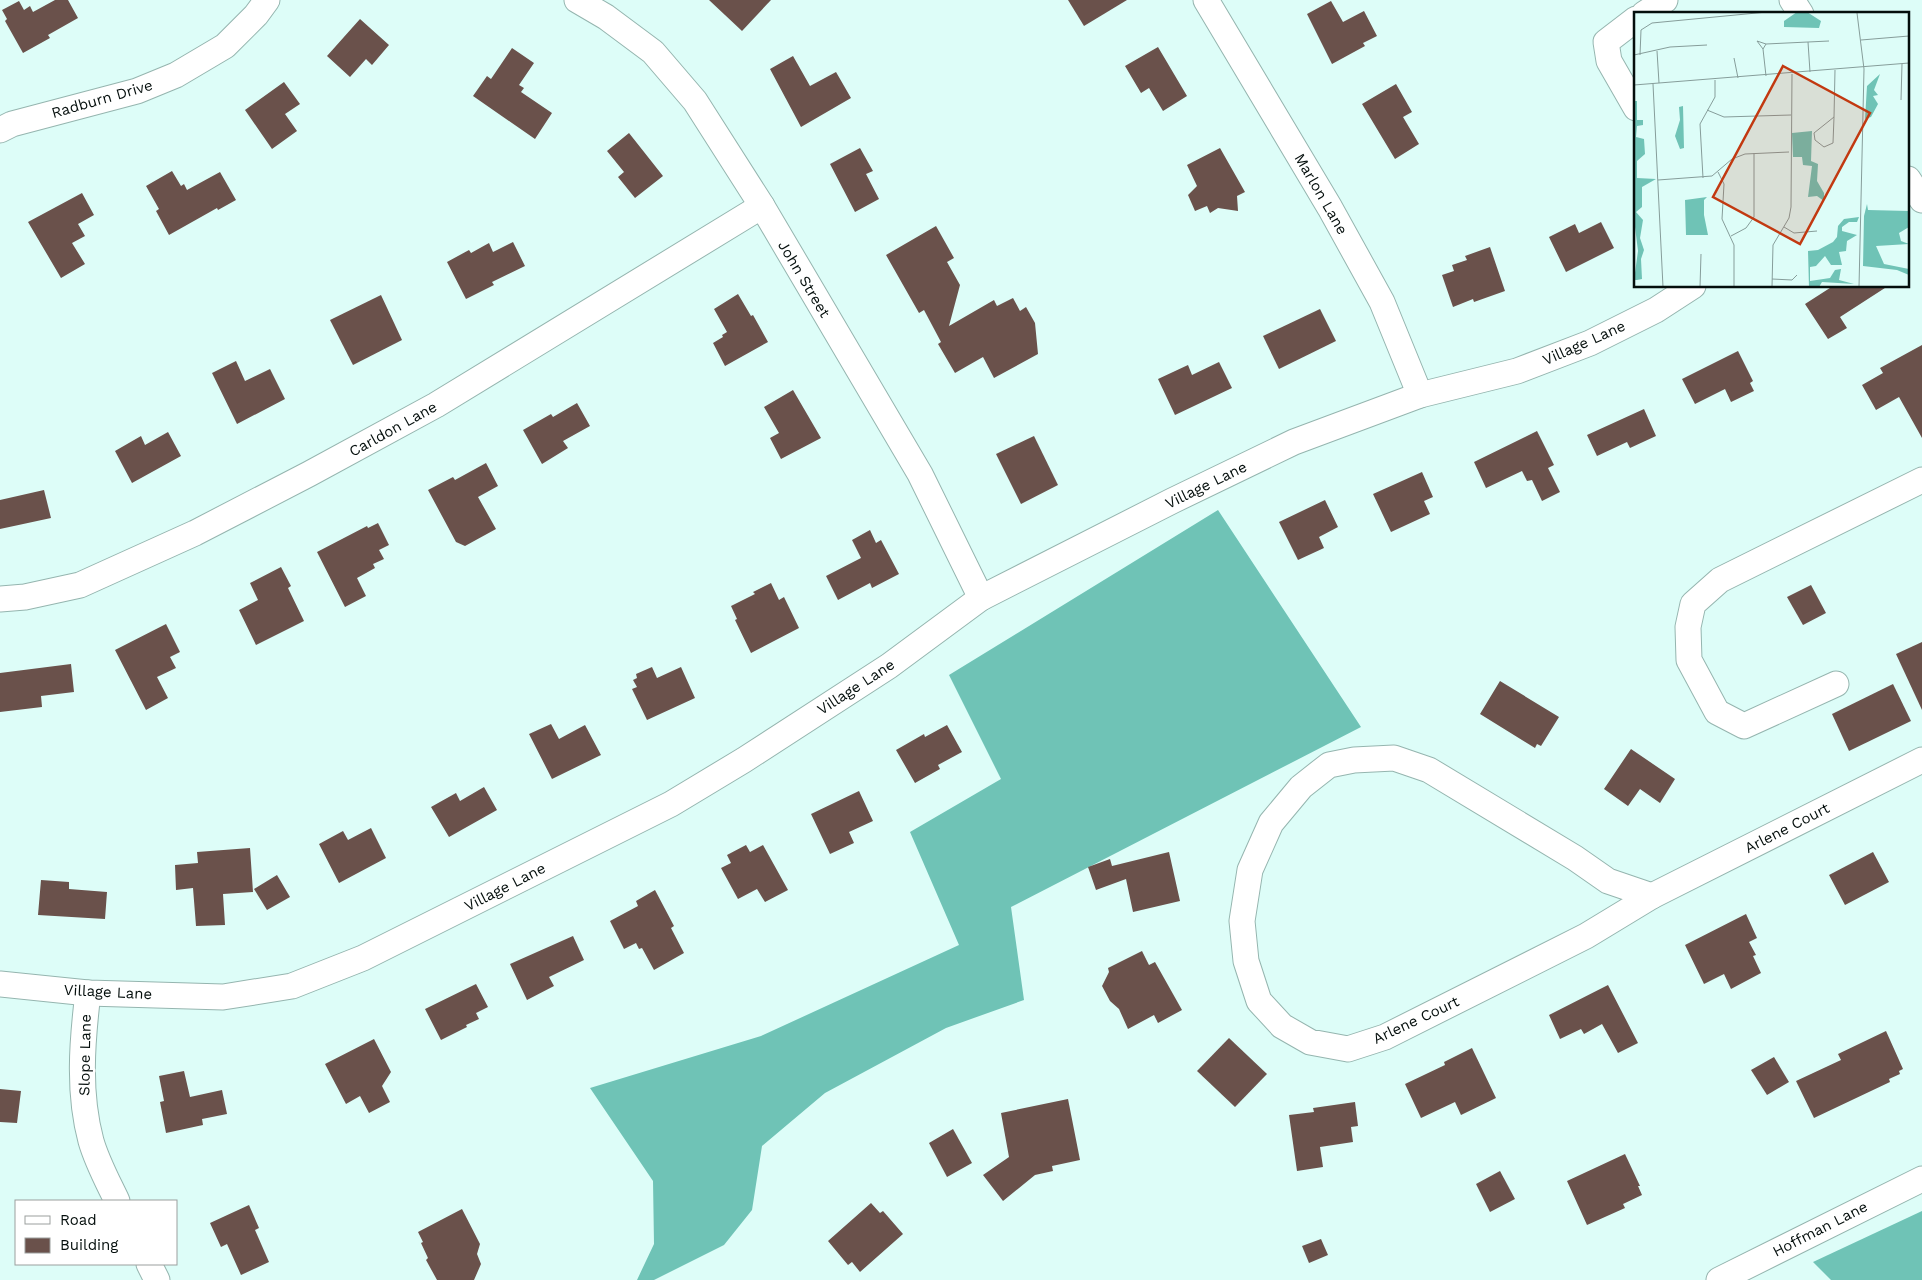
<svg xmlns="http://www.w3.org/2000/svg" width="1922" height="1280" font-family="'Work Sans',sans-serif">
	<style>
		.forest { fill: #6fc3b6 }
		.building { fill: #6a514b }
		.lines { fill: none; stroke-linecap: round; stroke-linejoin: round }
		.minor-casing { stroke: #95b5af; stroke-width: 27 }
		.minor { stroke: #fff; stroke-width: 25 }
		.labels { text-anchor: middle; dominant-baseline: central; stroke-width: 5; stroke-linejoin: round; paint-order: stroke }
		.street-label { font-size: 15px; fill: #040e0c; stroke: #fff }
		.inset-road { fill: none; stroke: #869d9a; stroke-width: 1 }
		.view { fill: #c23911; fill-opacity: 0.15; stroke: #c23911; stroke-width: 2.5 }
		.inset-edge { fill: none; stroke: #040e0c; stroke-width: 2.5 }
	</style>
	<rect width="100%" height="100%" fill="#ddfdf8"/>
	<!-- forest -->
	<g class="forest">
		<path d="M1218,510L1361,727L1011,907L1024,1000L946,1028L825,1093L762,1146L752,1210L724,1245L654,1280H637L654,1244L653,1181L590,1088L761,1036L959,945L910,832L1001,779L949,675Z"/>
		<path d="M1922,1211V1280H1831L1813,1262Z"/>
	</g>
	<!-- building -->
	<g class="building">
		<path d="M55,0H68L78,18L48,35L50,38L23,53L5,21L7,19L2,10L19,1L24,10L30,6L33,12Z"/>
		<path d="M709,0H771L742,31Z"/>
		<path d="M1068,0H1127L1084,26Z"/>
		<path d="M1331,1L1343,22L1364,11L1377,36L1363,43L1365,46L1332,64L1307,14Z"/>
		<path d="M360,19L389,45L372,65L366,59L350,77L327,56Z"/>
		<path d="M1158,47L1187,96L1163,111L1149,88L1141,93L1125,66Z"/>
		<path d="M512,48L534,63L519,85L524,88L521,92L552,113L535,139L473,96L487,76L491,79Z"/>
		<path d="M793,56L810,86L836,72L851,98L801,127L770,69Z"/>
		<path d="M284,82L300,104L285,114L297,131L272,149L245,110Z"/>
		<path d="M1396,84L1412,112L1403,117L1419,144L1395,159L1362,104Z"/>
		<path d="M629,133L663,176L635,198L618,177L624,172L607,151Z"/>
		<path d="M860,148L873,171L866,174L879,199L855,212L830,164Z"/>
		<path d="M1220,148L1245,192L1237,196L1238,211L1218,208L1210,213L1207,206L1195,211L1188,195L1197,186L1187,165Z"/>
		<path d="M172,171L181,186L184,184L187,190L220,172L236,200L218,210L217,208L169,235L156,211L159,209L146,186Z"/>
		<path d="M82,193L94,215L78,224L85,236L72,243L85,264L61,278L28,222Z"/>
		<path d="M1601,222L1614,248L1566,272L1549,237L1575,224L1579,233Z"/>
		<path d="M936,226L954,258L947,262L960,285L949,326L994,300L997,306L1013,298L1020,311L1026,307L1035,323L1038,354L994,378L983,357L955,373L938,344L941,342L924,310L919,313L886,255Z"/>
		<path d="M513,242L525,266L492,282L494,285L466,299L447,262L469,250L471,253L489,243L493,252Z"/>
		<path d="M1490,247L1505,291L1474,302L1473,299L1453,307L1442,275L1454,271L1452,265L1467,260L1465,256Z"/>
		<path d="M1833,286H1888L1840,317L1847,328L1828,339L1805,304Z"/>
		<path d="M738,294L751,316L753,315L768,342L725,366L713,343L723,337L722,335L727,332L714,309Z"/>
		<path d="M381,295L402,340L353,365L330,320Z"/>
		<path d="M1320,309L1336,341L1279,369L1263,336Z"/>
		<path d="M1922,345V438L1899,397L1876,410L1862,385L1883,373L1880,368Z"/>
		<path d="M1738,351L1753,381L1750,383L1754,391L1731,402L1725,389L1695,404L1682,379Z"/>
		<path d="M236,361L245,381L270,369L285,399L237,424L212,373Z"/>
		<path d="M1219,362L1232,388L1175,415L1158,379L1188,365L1192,375Z"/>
		<path d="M793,390L821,438L781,459L770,438L779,433L764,407Z"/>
		<path d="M577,403L590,426L563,441L568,448L542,464L523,430L551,414L553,417Z"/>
		<path d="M1644,409L1656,436L1630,448L1627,442L1597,456L1587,435Z"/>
		<path d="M1537,431L1554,465L1548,468L1560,492L1542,501L1532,480L1527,481L1522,471L1486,488L1474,462Z"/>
		<path d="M168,432L181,456L132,483L115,451L141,436L145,445Z"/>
		<path d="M1034,436L1058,485L1021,504L996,454Z"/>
		<path d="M486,463L498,486L478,497L496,529L465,546L456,542L428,490L453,477L455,480Z"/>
		<path d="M1422,472L1433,497L1424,501L1430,514L1391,532L1373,494Z"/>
		<path d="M44,490L51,518L0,529V500Z"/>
		<path d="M1325,500L1338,527L1319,537L1324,548L1298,560L1279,522Z"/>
		<path d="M378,523L389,545L379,550L384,559L373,564L375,568L357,578L366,596L345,607L317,552L367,526L368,528Z"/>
		<path d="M870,530L876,543L881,540L899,574L872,588L870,583L838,600L826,576L861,558L852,540Z"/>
		<path d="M281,567L291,586L288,588L304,621L256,645L239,610L258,600L250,583Z"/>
		<path d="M771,583L779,600L784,597L799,628L751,653L735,620L737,619L731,606L755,594L753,592Z"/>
		<path d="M1811,585L1826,613L1803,625L1787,597Z"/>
		<path d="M166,624L180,652L170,657L176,668L157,677L168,698L146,710L115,650Z"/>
		<path d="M1922,642V710L1896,654Z"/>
		<path d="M71,664L74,692L41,696L42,707L0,712V673Z"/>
		<path d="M652,667L657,678L681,667L695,698L647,720L632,689L637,687L633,680L637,678L636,674Z"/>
		<path d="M1500,681L1559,717L1541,746L1537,744L1535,748L1480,714Z"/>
		<path d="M1893,684L1911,721L1849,751L1832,714Z"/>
		<path d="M551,724L559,739L585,725L601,755L552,779L529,734Z"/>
		<path d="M947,725L962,752L938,765L940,769L915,783L896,750L924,734L925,737Z"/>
		<path d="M1631,749L1675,779L1660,803L1640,789L1628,806L1604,789Z"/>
		<path d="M484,787L497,810L449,837L431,807L456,793L460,801Z"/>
		<path d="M859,791L873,821L849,832L854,843L830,854L811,814Z"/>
		<path d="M371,828L386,858L339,883L319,844L343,831L348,840Z"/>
		<path d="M746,845L750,852L763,845L788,890L765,902L757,889L738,899L721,868L731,863L727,855Z"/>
		<path d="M250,848L253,892L223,894L225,925L196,926L193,888L176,890L175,865L198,863L197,852Z"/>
		<path d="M1169,852L1180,901L1133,912L1126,879L1096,890L1088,867L1110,859L1112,866Z"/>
		<path d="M1873,852L1889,882L1845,905L1829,875Z"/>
		<path d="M277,875L290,897L267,910L254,889Z"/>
		<path d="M41,880L69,882V889L107,892L105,919L38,915Z"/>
		<path d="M655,890L674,926L671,928L684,953L654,970L642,948L639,949L636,943L624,949L610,921L638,906L636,901Z"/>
		<path d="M1746,914L1757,938L1749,942L1756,955L1753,956L1761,973L1731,989L1724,974L1704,984L1685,945Z"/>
		<path d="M573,936L584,960L549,977L554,986L527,1000L510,964Z"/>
		<path d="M1142,951L1149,965L1155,962L1182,1010L1158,1023L1154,1015L1128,1029L1119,1009L1110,1001L1102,986L1109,972L1108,968Z"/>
		<path d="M476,984L488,1007L476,1013L479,1019L466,1025L467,1027L441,1040L425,1009Z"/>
		<path d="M1608,985L1638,1043L1618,1053L1602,1024L1584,1034L1581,1029L1560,1039L1549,1015Z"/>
		<path d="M1886,1031L1903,1069L1899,1071L1900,1074L1889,1079L1890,1082L1814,1118L1796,1081L1841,1060L1838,1054Z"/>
		<path d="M1229,1038L1267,1074L1235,1107L1197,1071Z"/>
		<path d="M374,1039L391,1072L382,1086L390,1102L369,1113L360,1096L346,1104L325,1064Z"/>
		<path d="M1472,1048L1496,1098L1461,1115L1455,1102L1421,1118L1405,1084L1445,1065L1444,1062Z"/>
		<path d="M1774,1057L1789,1082L1767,1095L1751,1070Z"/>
		<path d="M184,1071L190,1097L222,1090L227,1114L202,1119L203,1125L166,1133L160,1102L164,1101L159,1076Z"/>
		<path d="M0,1089L21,1091L17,1123L0,1122Z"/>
		<path d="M1068,1099L1080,1160L1052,1166L1053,1171L1035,1175L1003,1201L983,1175L1009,1157L1001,1113Z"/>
		<path d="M1355,1102L1358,1126L1351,1127L1353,1142L1320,1147L1323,1167L1297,1171L1289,1115L1314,1112L1313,1108Z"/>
		<path d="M953,1129L972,1163L947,1177L929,1143Z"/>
		<path d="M1625,1154L1640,1186H1638L1642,1195L1623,1204L1625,1208L1587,1225L1567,1181Z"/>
		<path d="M1500,1171L1515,1199L1490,1212L1476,1184Z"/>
		<path d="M871,1203L880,1213L883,1211L903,1234L860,1272L852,1262L848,1265L828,1241Z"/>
		<path d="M249,1205L259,1228L255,1230L269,1262L241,1275L227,1244L221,1247L210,1223Z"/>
		<path d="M462,1209L480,1244L477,1254L481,1264L474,1280H437L426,1260L428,1258L421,1243L423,1242L418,1232Z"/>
		<path d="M1321,1239L1328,1255L1309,1263L1302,1246Z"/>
	</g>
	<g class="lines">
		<!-- minor casing -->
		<g class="minor-casing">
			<g id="minor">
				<path d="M577,0L606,17L653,52L695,101L762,206L920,474L981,598"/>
				<path d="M1206,0L1330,208L1382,302L1420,395"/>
				<path d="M1792,0L1801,14"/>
				<path d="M1644,14L1665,0"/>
				<path d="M1636,19L1606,42L1609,61L1636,108"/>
				<path d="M0,130L12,124L137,91L176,75L225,46L256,15L267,0"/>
				<path d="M1908,179L1922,200"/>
				<path d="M0,599L25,597L80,585L195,533L309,474L436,405L762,206"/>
				<path d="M1836,684L1744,726L1717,712L1689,660L1688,627L1693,604L1720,580L1922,480"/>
				<path d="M1394,758L1429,770L1575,858L1608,881L1652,896L1586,936L1385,1037L1348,1049L1310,1042L1282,1026L1259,1001L1246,961L1242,921L1250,870L1271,823L1301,787L1329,765L1354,760Z"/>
				<path d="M1652,896L1922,760"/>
				<path d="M0,984L88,993L223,997L292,986L363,958L671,804L744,760L889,666L981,598L1172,501L1294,442L1420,395L1517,371L1590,343L1656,310L1693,286"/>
				<path d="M88,993C82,1042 78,1093 91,1141C97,1162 108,1182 117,1201"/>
				<path d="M149,1264L157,1280"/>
				<path d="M1719,1280L1922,1179"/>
			</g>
		</g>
		<!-- minor -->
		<use href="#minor" class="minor"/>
	</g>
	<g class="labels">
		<!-- street labels -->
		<g class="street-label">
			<text transform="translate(102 99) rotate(-16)">Radburn Drive</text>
			<text transform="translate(1321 194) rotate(60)">Marlon Lane</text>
			<text transform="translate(804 279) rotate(59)">John Street</text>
			<text transform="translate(1584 343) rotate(-24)">Village Lane</text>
			<text transform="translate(393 429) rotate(-29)">Carldon Lane</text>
			<text transform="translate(1206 485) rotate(-26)">Village Lane</text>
			<text transform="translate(856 687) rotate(-33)">Village Lane</text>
			<text transform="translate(1787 828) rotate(-27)">Arlene Court</text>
			<text transform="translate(505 887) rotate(-27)">Village Lane</text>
			<text transform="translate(108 992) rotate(3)">Village Lane</text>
			<text transform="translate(1416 1020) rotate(-25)">Arlene Court</text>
			<text transform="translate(85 1055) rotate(-89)">Slope Lane</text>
			<text transform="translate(1820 1229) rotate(-27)">Hoffman Lane</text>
		</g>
	</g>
	<!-- overview -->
	<g transform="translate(1634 12)">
		<rect width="275" height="275" fill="#ddfdf8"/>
		<path d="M163,0H173L187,9L185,16L150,15V9ZM246,62L240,78L244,83L239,84L244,92L237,105L231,107L233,74ZM0,89H3V108H9V113L3,114L2,125L10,127L11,142L3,149V166L22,167L8,175V195L2,200L9,208L6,226L10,238L7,247L8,267L3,268H0L4,239L0,207ZM49,94L50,136L46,137L41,124L46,108L45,95ZM178,119L177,149L184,152L183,169L190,181V189L183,184L174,185L178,154L169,153L168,145H159L158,121ZM73,185L70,188V203L74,223H52L51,188ZM233,192L234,198L275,199V215L265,221L267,229L275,232L242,234L250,252L275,257V263L263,258L229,254L230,204ZM225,205L223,210H215L208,215V219L223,223L213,229L212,239L205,240L208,253H197L191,244L182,254L176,255V269L196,266L201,258L207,257L205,268L220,272L188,270L185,275H175L174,239L184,238L199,230L203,225L204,214L210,207Z" fill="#6fc3b6"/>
		<path class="inset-road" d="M206,0H228M223,1L230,57L225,275M227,28L275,24M174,30L176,60M129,37L123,29L132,32M23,39L25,71M0,43L36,35L73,33M6,43L7,18L18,11L133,0M100,46L104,66M132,64L129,37L132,32L195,29M19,72L29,275M0,73L275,51M267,88L268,52M73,98L90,105L157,103M200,105L199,131L190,135L181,128L180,121ZM200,105L201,58M84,160L90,172L88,207L100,233V275M69,166L66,112L81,85V68M24,168L78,164L98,147L111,142L155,140M150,215L160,221L183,219M97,224L112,216L120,205V141M138,267L158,268L163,263M66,275L67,242M138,275L139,233L155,206L157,195L158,62"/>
		<path class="view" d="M149,54L236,101L166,232L79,185Z"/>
		<rect width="275" height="275" class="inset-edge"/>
	</g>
	<!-- legend -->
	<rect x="15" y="1200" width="162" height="65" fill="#ffffff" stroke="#9b9f9e"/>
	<rect x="25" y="1216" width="25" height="8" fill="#ffffff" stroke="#9b9f9e"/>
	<text x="60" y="1225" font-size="15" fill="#040e0c">Road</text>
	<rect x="25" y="1238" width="25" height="15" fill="#6a514b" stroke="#9b9f9e"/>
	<text x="60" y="1250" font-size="15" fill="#040e0c">Building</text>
</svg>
